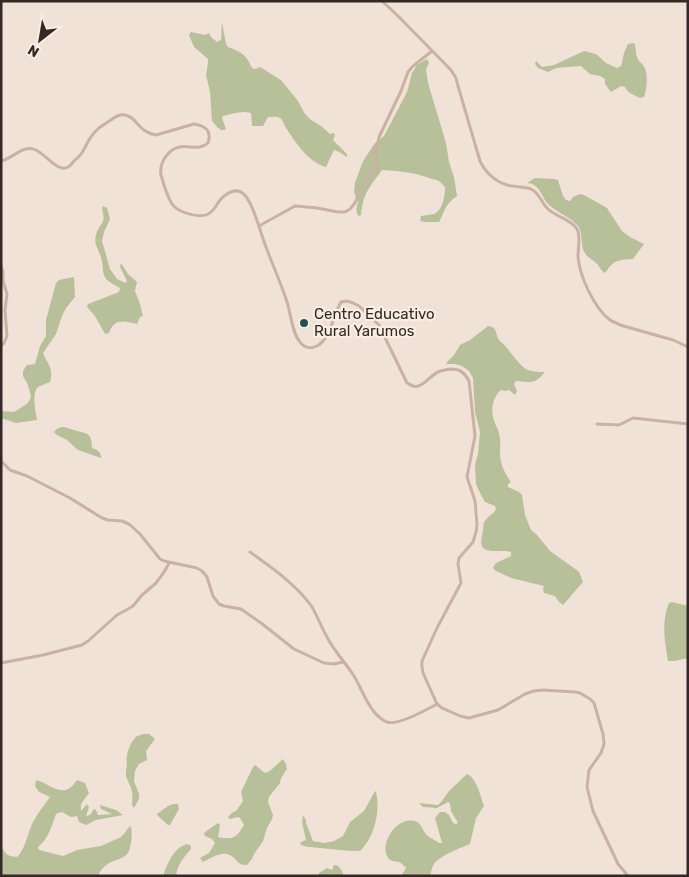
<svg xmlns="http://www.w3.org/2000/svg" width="689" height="877" font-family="Rubik,sans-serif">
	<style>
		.green { fill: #b7c098 }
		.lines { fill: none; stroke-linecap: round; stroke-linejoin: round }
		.minor { stroke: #c9b1a4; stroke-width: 3 }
		.poi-dot { fill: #1b5654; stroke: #f9ede4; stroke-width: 2 }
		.labels { text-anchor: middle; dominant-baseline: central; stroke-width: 4.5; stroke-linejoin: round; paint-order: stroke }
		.poi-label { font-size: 15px; fill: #342926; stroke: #f9ede4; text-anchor: start }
	</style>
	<rect width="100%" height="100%" fill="#f1e2d8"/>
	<!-- green -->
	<g class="green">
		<path d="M222,22L226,44L228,47C241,52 246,54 252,68L255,69L260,67L281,80L298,101L305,114L311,120L321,126L330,134L334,133L335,135L333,140L347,154V157L339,152L334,150L326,167C308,162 296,143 286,128C284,125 283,120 280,118C277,116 272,117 268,117L263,126H252L251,113C242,110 232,114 223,116L222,118L226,129L224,130H221L217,127L212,121L210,92L206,75L208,63V59L194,47L189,35L191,32L205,35L209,33L211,37L217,42L221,40C222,33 221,28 222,22Z"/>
		<path d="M634,43C637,49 635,54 638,59C641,65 639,60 643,65C649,73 647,88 644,97L640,98C635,95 628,94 625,87L621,86L611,92L605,84V79L600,76L590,74L581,66L556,68L548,72L538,68L535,64L536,61L542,67L554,65L584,51L596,54L606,63L617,68L621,66L624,53L628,44Z"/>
		<path d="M427,59L429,63L426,69L428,83L446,143L449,162L454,177L457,196C445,204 445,211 439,222H425L420,221L421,216C425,215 430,215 434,214C443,210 445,196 445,187C437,178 438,181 429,178C412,172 399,171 382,170C370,187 363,193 361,215L358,216C356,211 356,207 358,203L354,192L355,183L363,161L375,143L384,136L407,92L412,73L417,65Z"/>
		<path d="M535,178L554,179L558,180L563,196L566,200L570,201L573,197L580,194L584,195L607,208L622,231L630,237L644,244L633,259C617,260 614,260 605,273C600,270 599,265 595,262C588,257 583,254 582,244C581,237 582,230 577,225C569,216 557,213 548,204C541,196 540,184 527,183Z"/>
		<path d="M103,206L107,208L110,219L104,232L102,241L110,269L117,279L125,283L127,281L120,267L121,263L128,274L137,282L135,291L140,304L143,316L140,317L137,324C124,321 114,318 109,333L105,334L95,316L87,307L88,304L119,292L120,288C116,286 111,283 107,280C102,274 103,268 102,261C100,251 93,245 96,235C99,222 107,226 102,209Z"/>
		<path d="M74,277L75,297L66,308L62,316L56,334L43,353C48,365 54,368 50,382C46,384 41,385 38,387C31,394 36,411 37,420L16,423L1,418V411L14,412L27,404L29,401L31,397L28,385L23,376V371L27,365L35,364L40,346L46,336V320L56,283L59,280Z"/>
		<path d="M488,326C498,327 495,334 499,340C503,344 507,347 510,352C523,367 523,372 545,372C534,385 532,382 516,381L514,384L517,391L515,395L509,390L505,391L501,390C492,398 490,412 495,423C496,427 499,430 499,434C501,440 500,447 500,453C500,465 505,473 511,482L508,484V487L519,492L522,495L525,515L531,530L537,535L550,551L578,571L580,574L583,582L563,605L559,602L555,596L544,593L543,589L544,586L511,578L496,571L493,568L495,564L498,562L511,556V552C503,550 494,552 487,550C477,547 483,535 483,529C484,525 483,523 485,521C488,516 494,514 496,509L495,506L485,502L479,491L476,484L475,465L478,454L480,432L475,412L473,378L469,371L462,366L455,364H446L448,361L454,355L460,345L470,340Z"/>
		<path d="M61,427C67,427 69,429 74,430C87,434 92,432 92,448C98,450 101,452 101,458L78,450L67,440L57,435L54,432L57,429Z"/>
		<path d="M672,602L688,606V658L675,661H668C665,640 661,623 669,603Z"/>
		<path d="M144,734H149L155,739L146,751L147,760L139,764L135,771L134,781L139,794V799L134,808L132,805C132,801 133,795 132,792C130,780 123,780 127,766C125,758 129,743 136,737C137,736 143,734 144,734Z"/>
		<path d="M283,759L286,764L287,769L281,778L280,783L269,797L268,802L273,815L272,819L267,828L263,841L254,854L252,859L247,865C239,865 238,862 233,857C223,849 212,858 203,862L200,858L209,853L215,843L212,839L205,836L204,834L205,832L218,823L220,825L218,837C234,840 236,838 244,825L240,818L238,817L230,819L228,817L232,813L237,810L243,801L241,792L253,767L255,765L265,773C272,771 277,764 283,759Z"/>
		<path d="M467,774C476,777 481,797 484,806L476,818L470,844C461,848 440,855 434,864C432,867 431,872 430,876H401L405,870L406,867C403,866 402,863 399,862C396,861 392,862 389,859C377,845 398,813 417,822C422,825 423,831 426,834C429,838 436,840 439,843H442L435,818L440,812H445L449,815L453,823L456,824L458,823L451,811L450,803L448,802L437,808L423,807L419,803L438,805L442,801L449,791Z"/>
		<path d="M36,780C46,782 58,794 68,789C71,788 75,783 77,780L85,783L89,793L81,804V811L87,804L89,807L86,816L90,815L94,809L96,810L98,815L112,814L101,809L100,805L116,810L123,815L96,820L86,825L79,822L77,816L71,817L62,812L56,814C51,827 49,838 38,847L39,850L63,856L77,850L101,846L121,837L124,834L128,828L131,826C132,832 132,836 131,843C130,845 130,848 129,851C124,863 107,856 98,876H1V847C7,855 7,856 17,857C26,848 27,835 32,824C37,814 44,805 50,797L39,792L35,786Z"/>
		<path d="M375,791L376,792C380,807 376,828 368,841C365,845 363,848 360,851C346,851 333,849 320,848C312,847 307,848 300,844L301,842L306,840L302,822L303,815L306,820V823L313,841L324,843L334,841L343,836L350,822L364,811Z"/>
		<path d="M173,804H178L179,809L170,825H168L158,816L157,814L168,806Z"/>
		<path d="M187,844L191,846V849C184,857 177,865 176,876H163C168,863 173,848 187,844Z"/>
		<path d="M334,865C340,865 342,871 344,876H319V873L327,868L332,870Z"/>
	</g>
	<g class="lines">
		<!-- minor -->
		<g class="minor">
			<path d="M382,1L398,16L451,70L456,78L458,86L480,161C486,174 498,184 512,186C519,187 525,187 531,189C540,193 541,203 548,209C556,217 571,219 577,229C581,236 578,247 578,256C579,275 594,308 610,320C613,322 617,323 620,325L673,340L688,347"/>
			<path d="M1,161C14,158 23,144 36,150C45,154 58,173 68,167C70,166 72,164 73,162C76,159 79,157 81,154C85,149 87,142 91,137C96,129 103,125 111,120C115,117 120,114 125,115C136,116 139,133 156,135L194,124C206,126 212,131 208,143C199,151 190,145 180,147C168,149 159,163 161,175C163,182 168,198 172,204C178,213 203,220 211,212C216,208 218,201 223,197C246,177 253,211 259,226L295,206L317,208L338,212H345L350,209L355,203L361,188L377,167L376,152L379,137L401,91L408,72L412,67L432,51"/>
			<path d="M259,226C266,252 279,276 287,302C291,314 292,333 300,342C304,348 311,349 317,346C331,338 333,315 341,302L347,301L353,303L359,306L379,325L407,383C411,385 414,388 418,386C426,384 431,375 438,372C442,370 446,370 450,369C460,369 464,372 469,381L475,436L467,477L475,501L477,524L476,532L473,542L459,558L458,564L461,583L437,628L422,661V667L423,673L437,704L442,708L460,716L469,718L498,710L525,694L534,691L543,690L575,692L580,693L590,699L594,703L603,734L604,744L601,753L589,770L587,787L593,811L618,864L628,876"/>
			<path d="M1,266L3,272V281L7,294L5,310L7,336L4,343L1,346"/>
			<path d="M597,424L619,425L633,418L688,424"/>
			<path d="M1,461L10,470L27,476L70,498L102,518L108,520L122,521L129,524L140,534L160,559L164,561L197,568L202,571L207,577L213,596L219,604L224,606L241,609L261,623L294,649L324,663L334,664L343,662"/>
			<path d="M250,552C271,567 294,583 310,604C317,614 320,625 326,635C333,650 345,662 354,676C363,691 370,715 387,722C397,726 428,709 437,704"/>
			<path d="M1,663L43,655L82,645L88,641L117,615L128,609L133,606L142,595L156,583L164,572L169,563"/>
		</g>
	</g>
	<!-- markers -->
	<circle class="poi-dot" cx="304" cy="323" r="5"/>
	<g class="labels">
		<!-- poi labels -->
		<g class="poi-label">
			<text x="314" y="314">Centro Educativo<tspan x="314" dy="17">Rural Yarumos</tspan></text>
		</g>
	</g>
	<!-- border -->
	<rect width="689" height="877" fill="none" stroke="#342926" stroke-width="5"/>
	<!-- north arrow -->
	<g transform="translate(40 40) rotate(211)" stroke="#f9ede4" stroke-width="4" paint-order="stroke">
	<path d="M0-4L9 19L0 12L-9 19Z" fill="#342926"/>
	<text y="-8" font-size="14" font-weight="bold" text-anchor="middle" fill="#342926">N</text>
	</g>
</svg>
